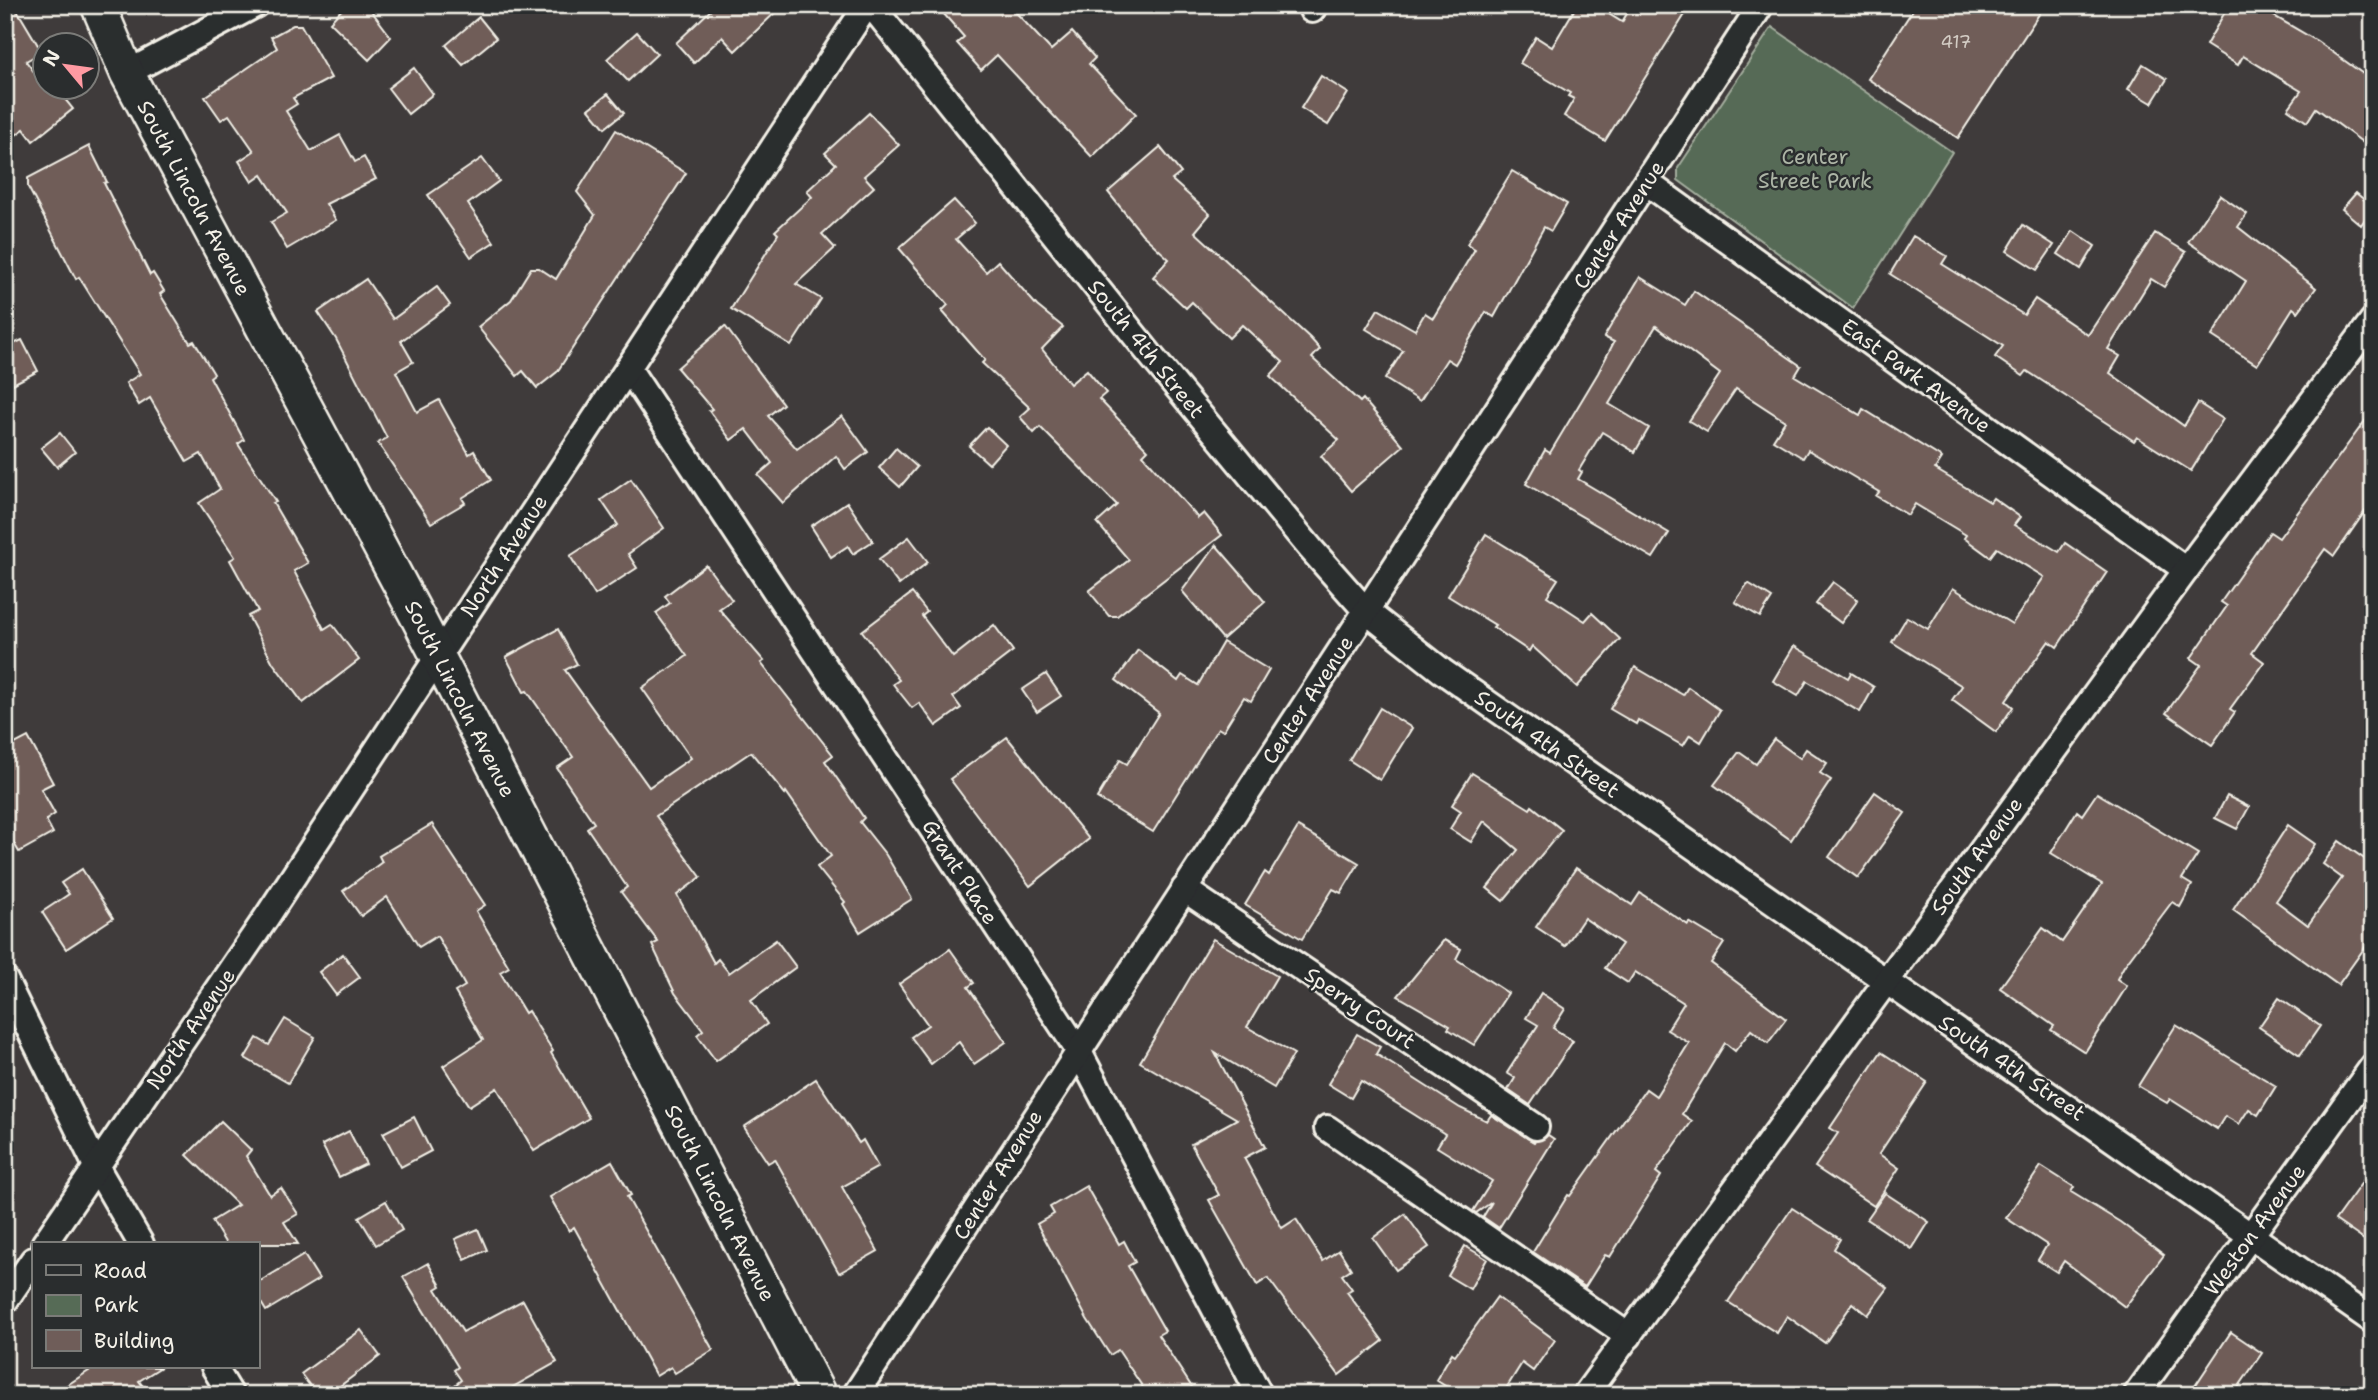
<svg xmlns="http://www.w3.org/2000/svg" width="2378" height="1400" font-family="'Shantell Sans',sans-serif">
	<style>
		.green { fill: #566b56; stroke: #a5ae9f; stroke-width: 2 }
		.building { fill: #6f5d59; stroke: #f4f1e8; stroke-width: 2 }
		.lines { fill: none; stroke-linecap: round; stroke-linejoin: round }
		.street-casing { stroke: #f4f1e8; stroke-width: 30 }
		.secondary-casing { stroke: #f4f1e8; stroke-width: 38 }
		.street { stroke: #2a2d2e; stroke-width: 24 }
		.secondary { stroke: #2a2d2e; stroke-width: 33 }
		.labels { text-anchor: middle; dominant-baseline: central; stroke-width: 5; stroke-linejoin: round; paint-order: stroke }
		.number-label { font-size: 18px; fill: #d3ccc4 }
		.park-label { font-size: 21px; fill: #adb5a6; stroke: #2a2d2e }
		.street-label { font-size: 21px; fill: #f4f1e8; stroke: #2a2d2e }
	</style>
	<rect width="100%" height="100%" fill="#3f3b3b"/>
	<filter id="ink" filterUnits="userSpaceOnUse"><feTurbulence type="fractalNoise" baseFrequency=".0143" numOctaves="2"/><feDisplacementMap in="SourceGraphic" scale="14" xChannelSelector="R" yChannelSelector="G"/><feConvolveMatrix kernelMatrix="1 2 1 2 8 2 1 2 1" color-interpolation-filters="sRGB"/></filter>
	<g filter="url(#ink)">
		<!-- green -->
		<path class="green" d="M1772,27L1952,152L1853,308L1678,180V168Z"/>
		<!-- building -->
		<g class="building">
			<path d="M5,5H14L42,52L26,61L46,88H56L73,109L33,141L24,129L5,143Z"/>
			<path d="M346,5H367L391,37L369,60L330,22Z"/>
			<path d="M716,5H783L735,51L722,37L694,63L676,43Z"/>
			<path d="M936,5H1009L1051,50L1072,32L1095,58L1089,64L1136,114L1092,157L997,55L981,70L957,43L964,37Z"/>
			<path d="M1577,5H1594L1622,22L1632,5H1691L1605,141L1564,116L1574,99L1568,96L1570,93L1520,63L1536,37L1552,47Z"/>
			<path d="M1916,5H2045L1958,138L1868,79Z"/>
			<path d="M2229,5H2273L2269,13L2317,41L2373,81V150L2316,108L2307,122L2288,109L2301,91L2243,56L2238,65L2206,45Z"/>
			<path d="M479,17L496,38L463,65L446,45Z"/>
			<path d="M293,25H301L331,78L293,98L297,104L286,111L311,151L340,135L355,162L364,157L376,179L326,204L336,220L287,249L271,222L287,213L262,175L252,182L239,161L254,151L229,115L221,120L205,97L277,48L271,37Z"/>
			<path d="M637,32L657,54L628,81L607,59Z"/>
			<path d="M2143,64L2167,79L2152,103L2128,89Z"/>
			<path d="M414,68L433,94L408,114L388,88Z"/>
			<path d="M1321,76L1348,93L1328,125L1301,108Z"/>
			<path d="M608,94L624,113L605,128L589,109Z"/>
			<path d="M869,113L899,145L864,176L874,187L822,234L835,248L796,284L821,299L791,346L731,309L778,234L775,231L812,197L807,191L836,164L825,153Z"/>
			<path d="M616,130L686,173L557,372L537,388L523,371L517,376L478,327L511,300L531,268H539L556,279L595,215L577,192Z"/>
			<path d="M89,146L107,182L104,183L150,275L153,273L164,291L160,294L190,343L194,341L214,374L210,377L244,440L238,444L276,502L273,503L308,563L294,571L324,629L332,624L359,660L303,703L273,663L248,616L258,611L230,560L235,557L199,503L220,489L201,454L187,462L150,398L139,405L126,383L140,374L79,277L76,279L28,187V178Z"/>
			<path d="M1160,147L1181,173L1172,180L1210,214L1195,232L1310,338L1320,349L1312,358L1360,402L1363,399L1403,446L1351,491L1321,456L1339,440L1270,376L1283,362L1242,325L1229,338L1192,302L1186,308L1153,277L1169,259L1142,234L1108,192Z"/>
			<path d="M482,158L499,181L468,204L494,242L471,257L428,195Z"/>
			<path d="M1512,171L1567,204L1551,231L1544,227L1494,317L1486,312L1455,364L1447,359L1420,401L1385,379L1403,351L1366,329L1378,309L1415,330L1425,313L1433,318L1475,249L1467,244Z"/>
			<path d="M2356,193L2373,207L2361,225L2342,209Z"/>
			<path d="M2220,195L2247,214L2238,227L2316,288L2298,312L2293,308L2257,365L2212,336L2246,281L2188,242Z"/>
			<path d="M954,200L975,223L956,239L986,272L998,261L1037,306L1063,327L1042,349L1070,384L1087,370L1106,393L1099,399L1148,450L1143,455L1198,518L1204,513L1222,535L1117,616H1109L1089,591L1129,560L1097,523L1117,505L1040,427L1034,433L1020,417L1030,408L982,363L985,360L942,311L948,305L899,248Z"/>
			<path d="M2023,225L2054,245L2037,270L2007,251Z"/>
			<path d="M2073,231L2095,246L2081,269L2058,254Z"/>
			<path d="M2155,233L2186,252L2164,287L2151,279L2108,349L2120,356L2110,373L2184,426L2198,403L2223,419L2191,471L2137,437L2134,441L2027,371L2023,376L1995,357L2003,346L1890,274L1913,236L1947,256L1942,264L2024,315L2035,299L2088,335Z"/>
			<path d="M1640,277L1685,305L1694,291L1801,366L1795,376L1860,415L1863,409L1942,458L1935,469L1990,502L1993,498L2020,517L2014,525L2059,552L2065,543L2107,572L2057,647L2049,641L2006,701L2013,707L1996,732L1952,700L1962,686L1892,642L1907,617L1928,629L1953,588L2012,624L2044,577L1997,548L1990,557L1964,538L1966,535L1915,504L1908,515L1876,496L1879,492L1808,450L1803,458L1773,440L1785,421L1736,389L1707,432L1689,421L1720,374L1656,326L1609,404L1649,428L1635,452L1602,432L1579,470L1582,472L1578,479L1669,533L1653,558L1526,484L1545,450L1550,453L1598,373L1614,342L1604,337Z"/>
			<path d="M366,279L393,319L437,287L450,305L401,341L413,362L396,372L417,412L439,400L469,454L474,451L491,480L462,498L465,503L431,523L378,443L387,438L336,339L318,312Z"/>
			<path d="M725,326L783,404L768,416L797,449L842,416L868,452L845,469L836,456L783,503L758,475L772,463L746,429L731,440L709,411L712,409L677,368Z"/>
			<path d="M22,340L38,371L5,388V348Z"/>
			<path d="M2373,410V500L2334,556L2325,549L2252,653L2264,662L2230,709L2235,712L2212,745L2166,713L2201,665L2191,658L2227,606L2221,602L2270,532L2279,538Z"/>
			<path d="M987,427L1006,445L989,464L969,446Z"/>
			<path d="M60,433L75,452L57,467L41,448Z"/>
			<path d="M896,448L917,467L900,487L879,468Z"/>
			<path d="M631,479L664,528L628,554L637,568L595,595L570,556L618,525L601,500Z"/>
			<path d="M847,502L873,541L853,554L848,546L831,557L811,526Z"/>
			<path d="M1486,534L1558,579L1547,596L1585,621L1592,613L1620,639L1577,687L1532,646L1529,651L1493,627L1495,625L1448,596Z"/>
			<path d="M909,537L928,562L899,585L879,559Z"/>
			<path d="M1216,545L1265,602L1223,639L1182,591Z"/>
			<path d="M706,565L732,600L719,609L764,661L761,663L833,755L825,761L864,818L860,822L886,855L912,899L860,932L843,904L845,902L817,867L831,856L786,792L785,794L751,752L656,816L701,877L677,895L714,963L718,959L729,973L776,940L796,967L751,1000L767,1024L716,1061L697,1035L703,1030L675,993L652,945L658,942L621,892L627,887L587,828L594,823L557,768L573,757L527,691L524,692L506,657L558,629L577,664L565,670L649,787L691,758L642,688L687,656L656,613L670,603L665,596Z"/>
			<path d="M1833,582L1858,600L1841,623L1816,604Z"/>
			<path d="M1748,583L1772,598L1760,617L1735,602Z"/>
			<path d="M912,593L927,612L922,616L953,657L994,625L1013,651L953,697L961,708L936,726L919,703L912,708L893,684L899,680L862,631Z"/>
			<path d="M1223,642L1269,670L1251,701L1244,697L1223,731L1218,728L1153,832L1097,798L1120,760L1127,764L1159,713L1116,680L1138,650L1178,681L1182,675L1198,685Z"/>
			<path d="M1794,646L1848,678L1851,673L1874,687L1860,712L1807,681L1798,696L1773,681Z"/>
			<path d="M1635,667L1683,695L1688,687L1720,710L1701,742L1690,735L1683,746L1638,720L1636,724L1610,709Z"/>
			<path d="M1046,674L1061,696L1037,712L1022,690Z"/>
			<path d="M1380,708L1412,728L1380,780L1349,760Z"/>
			<path d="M28,737L53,783L41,789L55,814L46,820L53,833L19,852L5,828V749Z"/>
			<path d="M1007,737L1089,839L1030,886L950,779Z"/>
			<path d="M1774,739L1800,758L1806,749L1827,763L1820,773L1831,780L1791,840L1714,785L1739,752L1756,764Z"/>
			<path d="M1472,773L1530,809L1532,806L1562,830L1503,901L1487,888L1518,850L1484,821L1471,842L1450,829L1461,811L1452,805Z"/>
			<path d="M1875,792L1905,813L1858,878L1829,857Z"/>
			<path d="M2097,793L2198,854L2182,879L2192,885L2180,907L2172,902L2124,966L2117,979L2127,986L2085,1052L2051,1030L2054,1026L2000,988L2043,928L2062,942L2102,884L2051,853L2077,811L2082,815Z"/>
			<path d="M2227,796L2249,807L2237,829L2215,818Z"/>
			<path d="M432,824L485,905L476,911L509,967L500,972L525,1013L528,1011L553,1051L551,1053L589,1118L534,1151L497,1088L469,1106L443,1066L483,1040L455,992L465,986L437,936L419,947L387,897L361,916L343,891L382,862L379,856Z"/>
			<path d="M2288,825L2315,844L2276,901L2308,925L2342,878L2323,864L2339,841L2373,865V936L2338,985L2233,910Z"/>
			<path d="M1298,827L1359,863L1341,893L1333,889L1302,939L1245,905L1265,872L1269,875Z"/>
			<path d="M1576,868L1632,905L1640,893L1688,925L1689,922L1724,943L1711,963L1786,1019L1768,1043L1751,1030L1735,1051L1725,1043L1682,1114L1692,1121L1656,1172L1661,1176L1610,1257L1605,1255L1585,1287L1533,1252L1568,1195L1570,1196L1646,1089L1656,1096L1689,1043L1667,1030L1684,1003L1635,972L1628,983L1605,968L1622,944L1584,918L1565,946L1536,927Z"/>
			<path d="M82,869L113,918L66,949L42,912L69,894L61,883Z"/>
			<path d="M1213,939L1277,976L1247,1027L1294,1054L1274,1088L1215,1053L1265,1147L1244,1158L1282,1228L1296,1219L1323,1261L1339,1250L1351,1269L1342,1275L1352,1289L1347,1292L1383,1341L1339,1375L1268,1278L1257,1285L1209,1200L1219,1195L1191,1144L1237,1119L1140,1062Z"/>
			<path d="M1444,940L1461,949L1456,959L1508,993L1474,1045L1448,1029L1450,1026L1398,996Z"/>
			<path d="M950,949L974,983L968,987L1006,1042L974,1064L959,1042L931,1064L911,1037L928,1025L899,984Z"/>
			<path d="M343,954L360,977L336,995L319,972Z"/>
			<path d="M1541,993L1565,1009L1553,1028L1573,1041L1530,1105L1508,1090L1515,1078L1507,1073L1538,1025L1526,1018Z"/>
			<path d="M2279,998L2320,1026L2300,1055L2259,1027Z"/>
			<path d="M285,1019L315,1037L288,1083L245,1058L257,1038L269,1045Z"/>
			<path d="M2176,1025L2276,1086L2258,1115L2249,1109L2239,1124L2225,1116L2217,1129L2170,1099L2167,1103L2138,1086Z"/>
			<path d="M1357,1034L1380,1047L1376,1054L1460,1108L1487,1121L1491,1115L1534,1142L1548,1135L1554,1139L1499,1228L1483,1217L1492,1202L1476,1213L1473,1211L1492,1181L1437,1147L1445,1134L1361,1081L1351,1098L1328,1084Z"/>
			<path d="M1881,1052L1927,1082L1879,1154L1899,1168L1874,1206L1815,1167L1838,1133L1830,1128Z"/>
			<path d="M816,1079L859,1143L863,1140L878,1167L842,1187L878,1251L839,1273L775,1159L768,1163L744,1127Z"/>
			<path d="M414,1117L431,1151L401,1167L383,1133Z"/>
			<path d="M221,1121L251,1150L246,1156L270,1195L281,1188L298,1214L284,1222L298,1244H226L212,1221L238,1205L187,1155Z"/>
			<path d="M349,1131L366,1164L339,1177L322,1145Z"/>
			<path d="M612,1161L631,1195L627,1197L713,1350L675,1373L671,1367L656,1376L574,1227L569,1231L550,1197Z"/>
			<path d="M2041,1166L2074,1187L2071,1192L2120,1222L2164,1255L2125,1307L2064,1261L2057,1272L2038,1260L2047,1245L2006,1218Z"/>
			<path d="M2373,1167V1228L2364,1240L2335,1220Z"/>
			<path d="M1086,1186L1119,1244L1124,1241L1135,1262L1128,1266L1165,1331L1158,1335L1197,1395H1148L1118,1350L1110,1355L1087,1319L1037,1224L1054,1214L1050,1207Z"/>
			<path d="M1885,1193L1929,1222L1912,1249L1867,1219Z"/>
			<path d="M386,1201L402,1230L376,1245L359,1217Z"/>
			<path d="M1792,1208L1840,1239L1834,1249L1888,1288L1868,1315L1853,1303L1825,1343L1787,1316L1777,1333L1728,1302Z"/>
			<path d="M1405,1214L1429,1247L1396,1270L1373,1238Z"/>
			<path d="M478,1229L487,1250L465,1260L455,1239Z"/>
			<path d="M1465,1246L1487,1259L1470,1289L1448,1276Z"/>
			<path d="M304,1255L319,1279L266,1311L257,1296V1283Z"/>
			<path d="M428,1263L441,1286L436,1289L463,1332L523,1300L557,1362L499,1395H443L461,1380L454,1370L458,1367L403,1277Z"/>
			<path d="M1497,1297L1555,1340L1533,1371L1522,1363L1502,1395H1459L1436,1380L1452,1353L1455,1355Z"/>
			<path d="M361,1330L380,1356L328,1395H317L301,1374Z"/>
			<path d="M2231,1332L2262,1353L2233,1395H2189Z"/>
			<path d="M95,1367H161L139,1381L150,1395H52Z"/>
		</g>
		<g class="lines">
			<!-- street casing -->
			<g class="street-casing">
				<g id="street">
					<path d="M871,5L1152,357L1311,549L1366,611L1442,671L2373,1321"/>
					<path d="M1312,10L1315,5"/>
					<path d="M127,73L255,5"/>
					<path d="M1646,182L2186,570"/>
					<path d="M628,368L1078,1050L1260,1395"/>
					<path d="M1184,889L1536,1127"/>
					<path d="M5,980L97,1168L141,1244"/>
					<path d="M1327,1128L1629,1336"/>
					<path d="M44,1244L266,918L867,5"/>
					<path d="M5,1301L33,1260"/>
					<path d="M214,1367L231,1395"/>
					<path d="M855,1395L1761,5"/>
					<path d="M1585,1395L2186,570L2373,320"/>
					<path d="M2136,1395L2373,1066"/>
				</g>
			</g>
			<!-- secondary casing -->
			<g class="secondary-casing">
				<path id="secondary" d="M98,5L127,73L418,618L819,1395"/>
			</g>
			<!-- street -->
			<use href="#street" class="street"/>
			<!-- secondary -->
			<use href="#secondary" class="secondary"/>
		</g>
	</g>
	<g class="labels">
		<!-- number labels -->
		<g class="number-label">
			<text x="1956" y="42">417</text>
		</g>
		<!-- park labels -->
		<g class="park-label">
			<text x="1815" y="157">Center<tspan x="1815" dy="24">Street Park</tspan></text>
		</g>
		<!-- street labels -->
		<g class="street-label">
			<text transform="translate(194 198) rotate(62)">South Lincoln Avenue</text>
			<text transform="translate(1619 225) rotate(-57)">Center Avenue</text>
			<text transform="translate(1146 349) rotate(51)">South 4th Street</text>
			<text transform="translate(1916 376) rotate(36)">East Park Avenue</text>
			<text transform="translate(504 556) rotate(-57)">North Avenue</text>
			<text transform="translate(460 699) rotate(63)">South Lincoln Avenue</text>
			<text transform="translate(1308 700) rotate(-57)">Center Avenue</text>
			<text transform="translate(1547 744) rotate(35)">South 4th Street</text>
			<text transform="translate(1977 856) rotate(-54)">South Avenue</text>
			<text transform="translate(960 872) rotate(57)">Grant Place</text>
			<text transform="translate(1360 1008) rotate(34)">Sperry Court</text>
			<text transform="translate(191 1029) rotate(-56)">North Avenue</text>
			<text transform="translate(2012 1068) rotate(34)">South 4th Street</text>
			<text transform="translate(998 1175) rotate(-58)">Center Avenue</text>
			<text transform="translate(720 1203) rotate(63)">South Lincoln Avenue</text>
			<text transform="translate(2255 1230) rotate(-54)">Weston Avenue</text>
		</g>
	</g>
	<!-- margin -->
	<rect width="2378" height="1400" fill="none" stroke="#2a2d2e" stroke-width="28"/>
	<rect x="14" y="14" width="2350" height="1372" fill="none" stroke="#f4f1e8" stroke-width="2.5" filter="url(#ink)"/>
	<!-- legend -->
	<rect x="32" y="1242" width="228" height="126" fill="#2a2d2e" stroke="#7b7b78" stroke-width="2"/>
	<rect x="46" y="1265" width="35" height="10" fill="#2a2d2e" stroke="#7b7b78" stroke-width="2"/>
	<text x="94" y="1278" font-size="21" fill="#f4f1e8">Road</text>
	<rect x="46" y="1295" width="35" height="21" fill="#566b56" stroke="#7b7b78" stroke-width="2"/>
	<text x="94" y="1312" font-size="21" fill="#f4f1e8">Park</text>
	<rect x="46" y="1330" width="35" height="21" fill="#6f5d59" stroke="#7b7b78" stroke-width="2"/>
	<text x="94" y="1348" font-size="21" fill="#f4f1e8">Building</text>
	<!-- north arrow -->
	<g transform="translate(66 66) rotate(299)"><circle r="33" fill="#2a2d2e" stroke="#7b7b78" stroke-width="2"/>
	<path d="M0-5L12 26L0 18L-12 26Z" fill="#ff9aa2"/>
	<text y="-10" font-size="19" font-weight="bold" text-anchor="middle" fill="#f4f1e8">N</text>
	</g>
</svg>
